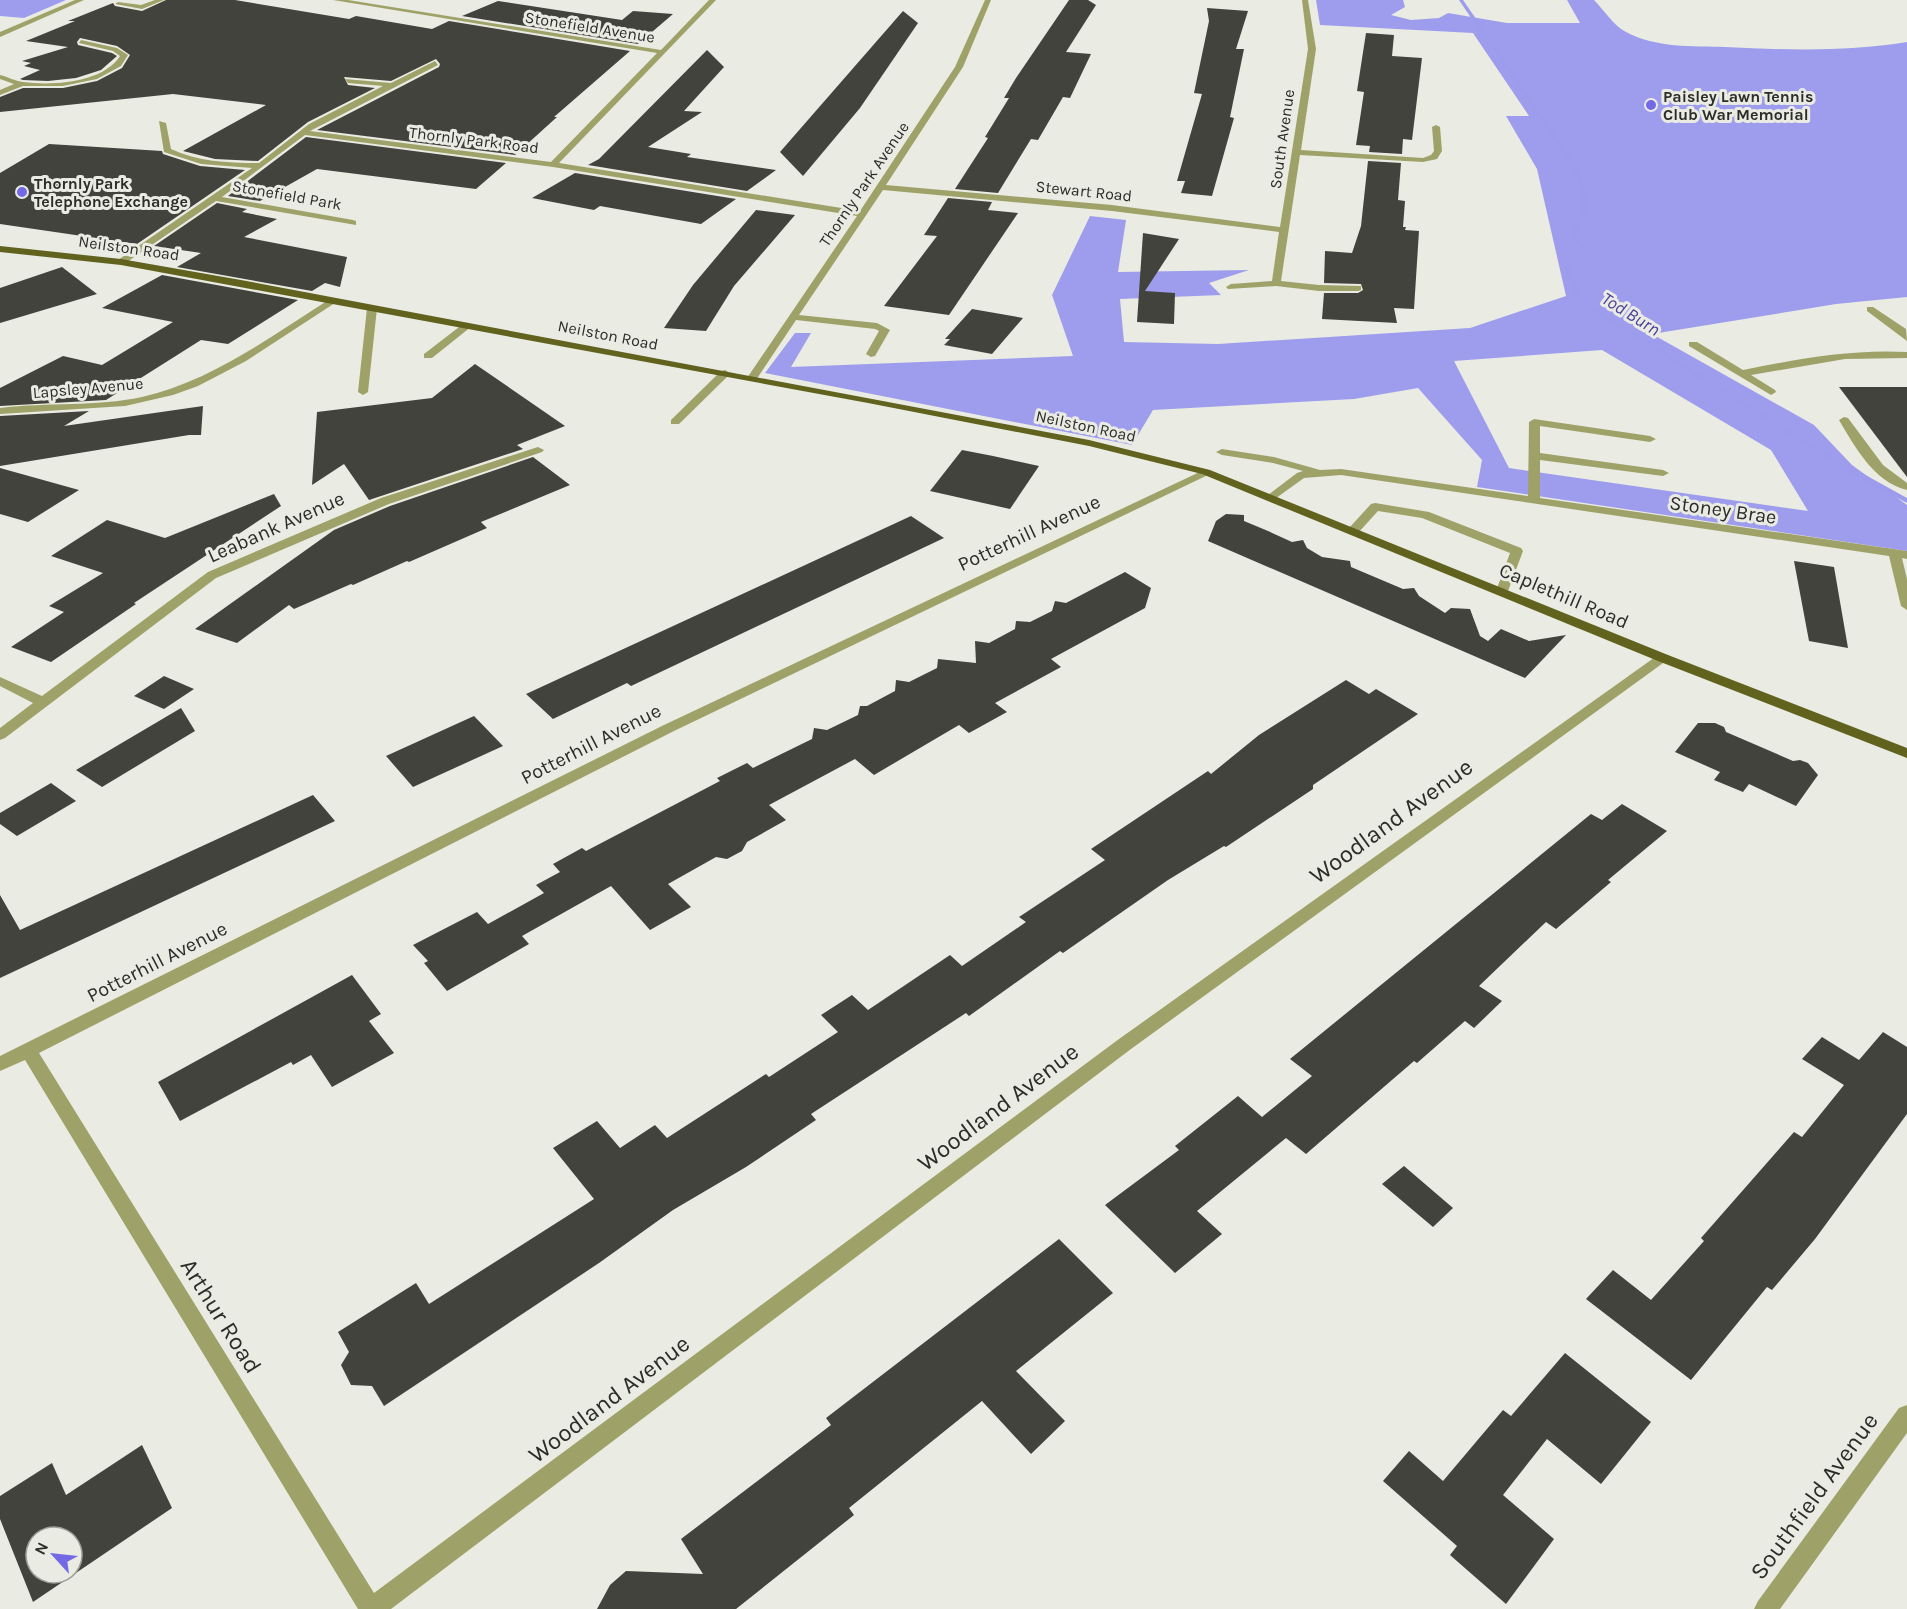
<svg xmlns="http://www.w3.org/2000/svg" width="1907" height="1609" font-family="Karla,sans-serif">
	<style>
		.forest { fill: #9e9ded; fill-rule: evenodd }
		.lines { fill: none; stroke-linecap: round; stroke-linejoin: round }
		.stream { fill: #9d9cec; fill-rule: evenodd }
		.building { fill: #42433c; fill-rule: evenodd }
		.minor { fill: #9fa268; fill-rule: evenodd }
		.major { fill: #60621e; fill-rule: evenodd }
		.poi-dot { fill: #7469e4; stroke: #eaebe3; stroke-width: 2 }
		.labels { text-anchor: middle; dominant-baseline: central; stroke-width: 6; stroke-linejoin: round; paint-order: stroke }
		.far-street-label { font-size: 16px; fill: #2c2c29; stroke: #eaebe3 }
		.far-poi-label { font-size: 16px; font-weight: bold; fill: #2c2c29; stroke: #eaebe3; text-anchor: start }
		.far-water-label { font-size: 18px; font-style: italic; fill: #493e9b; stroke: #eaebe3 }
		.street-label { font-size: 20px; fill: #2c2c29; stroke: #eaebe3 }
		.near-street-label { font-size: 24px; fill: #2c2c29; stroke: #eaebe3 }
	</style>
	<rect width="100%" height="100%" fill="#eaebe3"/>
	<!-- forest -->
	<g class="forest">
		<path d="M0,0H66L24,18L0,16Z"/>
		<path d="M1316,0H1403L1405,7L1391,15L1411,20L1439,18L1448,13L1507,23H1580L1567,0H1594C1604,10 1614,26 1626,32C1656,48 1692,46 1725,47C1786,50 1846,52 1907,42V297L1836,304L1652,334L1814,425L1852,465L1907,505V551L1477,487L1482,460L1418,388L1354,399L1153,410L1132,445L765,373L795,333H811L791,367L1073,356L1052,295L1090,216L1126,220L1118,272L1249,270L1209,283L1221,295L1120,299L1124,342L1218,344L1470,328L1566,296L1537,169L1506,116H1529L1473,33L1320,25ZM1602,350L1771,450L1808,511L1509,468L1454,361Z"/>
	</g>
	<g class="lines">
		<!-- stream -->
		<path class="stream" d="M1459,0H1463L1580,170L1589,211L1575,234L1585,247L1570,268L1582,300L1851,467L1907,498V503L1845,471L1577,302L1564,268L1579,247L1569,234L1583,211L1574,170Z"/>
	</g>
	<!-- building -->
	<g class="building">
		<path d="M166,0H235L349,19L356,16L432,29L449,21L630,51L554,117H557L515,155L317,130L439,67L440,64L436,59L391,81L344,77L348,85L375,88L308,122L258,161L215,159L183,151L266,105L173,94L0,112V97L23,88H63L97,81L122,68L130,55L117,46L80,38L77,42L78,45L112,53L117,56L101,70L76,78L48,81L23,80L20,79L40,70L24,66L31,63L22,61L68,47L26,41L75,21H68L113,3L115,6L142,11Z"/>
		<path d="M1069,0H1088L1096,5L1066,52L1091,54L1070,98L1063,97L1038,140L1031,139L998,193L955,189L988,138L985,137L1009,98H1004L1016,78Z"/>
		<path d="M498,1L622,20L633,11L673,14L638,44L462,16Z"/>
		<path d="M1207,8L1248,11L1236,49H1244L1230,117L1234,118L1212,196L1181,193L1185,181H1177L1202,94L1194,93L1209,21Z"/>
		<path d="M903,11L918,23L860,108L803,176L780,152Z"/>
		<path d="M1366,33L1394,35L1392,56L1422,58L1412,140L1403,139L1402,154L1369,152L1370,146L1356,145L1364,92L1357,91Z"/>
		<path d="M707,50L724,67L684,111L702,112L648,147L691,154L687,157L776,170L747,191L588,165L599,159Z"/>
		<path d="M306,137L506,163L476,189L317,169L260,201L228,196Z"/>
		<path d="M49,144L162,151L163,154L200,166L245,170L137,244L0,224V173Z"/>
		<path d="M1368,161L1401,163L1398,200L1405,201L1403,227H1406L1405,230L1419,231L1414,309L1394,308L1397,323L1322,319L1324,293H1358L1363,290L1361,284L1324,283L1325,251L1352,253L1361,226Z"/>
		<path d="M575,173L736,199L701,224L600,206L594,210L532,198Z"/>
		<path d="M948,198L992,202L988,210L1018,213L949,315L884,306L937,236L924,235Z"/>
		<path d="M217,203L247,209L242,212L277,219L244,237L347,257L340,287L325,283L312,291L177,267L201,253L154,246Z"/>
		<path d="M756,210L795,215L734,286L706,331L664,328L693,285Z"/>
		<path d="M1143,233L1179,239L1145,291L1175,293L1174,324L1137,322Z"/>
		<path d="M62,267L97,294L0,323V288Z"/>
		<path d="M162,275L298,300L228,344L201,340L106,400L0,406V388L63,356L102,365L173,322L102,308Z"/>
		<path d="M972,309L1023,318L992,354L944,345L950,339H945Z"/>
		<path d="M475,364L565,426L517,445L523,449L369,500L344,464L312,485L317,412L432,398Z"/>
		<path d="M1839,387H1907V477Z"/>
		<path d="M203,406L201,435H189L0,466V416L89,411L64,426Z"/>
		<path d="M962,450L993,456L1039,466L1010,509L930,491Z"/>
		<path d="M533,457L570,485L481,522L487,528L409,562L407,561L353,585L351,584L294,609L289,605L237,643L195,629L334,530L390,506Z"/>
		<path d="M0,468L79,490L28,522L0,514Z"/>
		<path d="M274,494L281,506L134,603L136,604L51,662L11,647L64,612L49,606L103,573L51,556L107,520L165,538Z"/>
		<path d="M1226,514L1244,515V521L1268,531L1292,542L1303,540L1307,548L1322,557L1350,561L1351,567L1403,589L1414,588L1419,596L1445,613L1451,608L1470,609L1480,636L1488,641L1501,629L1529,641L1566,635L1525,678L1208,541L1216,521Z"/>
		<path d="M911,516L944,538L631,686L627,683L553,719L526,694Z"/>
		<path d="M1794,561L1834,567L1848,648L1809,641Z"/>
		<path d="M1125,572L1151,588L1145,608L1051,659L1061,667L995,703L1007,712L969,733L959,725L874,775L855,759L769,805L786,820L747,842L742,851L727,859L716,857L668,884L691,907L650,930L611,886L522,936L529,944L447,991L424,963L428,961L413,945L477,912L488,924L544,893L536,885L560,872L553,864L582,848L586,851L720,781L717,778L747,763L753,768L812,739L814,728L827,730L858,715L860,706H867L895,691L896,680L909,682L937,668L938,659L976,663L975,641L989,643L1015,629L1016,621L1030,622L1052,611L1055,601L1066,603Z"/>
		<path d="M164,676L194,689L164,709L134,696Z"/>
		<path d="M1346,680L1369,694L1376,689L1418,714L1313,785V789L1226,847L1224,846L1168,880L1063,953L1060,951L969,1016L966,1013L811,1114L816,1120L746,1167L673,1210L599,1263L384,1406L372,1386L351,1385L341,1365L349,1352L338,1332L416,1283L429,1304L594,1199L553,1148L597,1121L620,1148L655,1125L667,1138L766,1074L769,1077L838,1032L821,1015L852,995L868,1010L950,955L962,966L1026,922L1019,917L1105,860L1091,849L1208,771L1211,774L1259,735Z"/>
		<path d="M181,708L195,731L102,787L76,770Z"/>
		<path d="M474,716L503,746L413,787L386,756Z"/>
		<path d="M1698,723H1715L1724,727L1726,732L1793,761L1800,760L1808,763L1818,775L1796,806L1749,784L1743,792L1714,780L1720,772L1675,752Z"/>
		<path d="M51,783L76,801L17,836L0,824V813Z"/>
		<path d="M313,795L335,821L0,978V895L20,930Z"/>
		<path d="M1622,804L1667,831L1608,880L1611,882L1556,929L1546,922L1479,986L1502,1001L1474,1028L1465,1021L1417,1063L1414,1061L1306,1154L1286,1138L1197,1211L1222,1234L1175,1273L1105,1205L1179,1150L1175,1146L1238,1096L1262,1117L1312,1076L1290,1059L1591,814L1602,820Z"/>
		<path d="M352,975L381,1014L369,1021L394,1053L332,1087L311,1055L293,1065L291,1062L180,1121L158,1082Z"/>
		<path d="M1883,1032L1907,1047V1114L1815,1239L1772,1290L1767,1287L1691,1380L1586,1299L1613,1270L1651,1300L1704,1241L1701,1238L1794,1132L1802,1137L1844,1085L1802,1059L1822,1037L1859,1060Z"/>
		<path d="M1404,1166L1453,1208L1433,1227L1382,1184Z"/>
		<path d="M1059,1239L1113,1293L1016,1371L1065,1421L1031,1454L982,1401L849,1508L854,1515L736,1609H597L610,1585L626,1571L703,1574L681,1539L831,1425L826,1418Z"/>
		<path d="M1565,1353L1651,1422L1601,1484L1547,1439L1503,1495L1554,1539L1506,1604L1450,1555L1457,1546L1383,1481L1409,1451L1443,1481L1503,1410L1511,1416Z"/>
		<path d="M142,1445L172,1508L33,1602L0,1519V1496L52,1463L66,1495ZM36,1537H72V1573H36Z"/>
	</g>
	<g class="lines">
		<!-- minor -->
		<g class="minor">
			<path d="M75,0H84L0,37V32Z"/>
			<path d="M155,0H164L142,9L115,4L118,2L141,5Z"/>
			<path d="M333,0H348L661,50L709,0H716L559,163L860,211L955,67L985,0H991L963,67L886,185L1112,205L1280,227L1308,49L1302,0H1308L1316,49L1301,150L1423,158L1431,155L1434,151L1432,127L1436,125L1440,127L1442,151L1437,159L1423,162L1300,155L1281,281L1319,285L1361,286V290L1358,291H1319L1276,286L1228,289L1226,287L1231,284L1272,281L1279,232L1112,211L883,190L799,315L877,323L890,330L875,356L871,357L866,354L879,331L875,329L796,320L756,380L752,381L747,378L857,216L553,167L305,135L222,197L353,220L356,221V225L216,201L124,264H118V260L252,168L201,164L164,152L159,121L166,123L171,149C199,162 229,163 259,163L309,124L383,86L348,83L345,79L391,83L435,61L438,65L310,131L551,162L657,53Z"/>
			<path d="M81,40L117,48L128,55L121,66L97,79L63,86H23L0,95V90L14,84L0,79V75C8,77 15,81 23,82C52,86 103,83 120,56L113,51L79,43Z"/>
			<path d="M330,299L338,301L246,361L198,386L173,395L125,406L0,414V408C47,402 96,407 142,397C212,381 270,337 330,299Z"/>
			<path d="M372,305L377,308L368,392L363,395L358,392L367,308Z"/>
			<path d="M1867,307H1873L1906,329L1907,341L1867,311Z"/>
			<path d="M463,324L472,326L432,358H424V354Z"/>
			<path d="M1689,342H1697L1743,370C1797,359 1851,349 1907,352V358L1845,359L1751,375L1775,390L1776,392L1771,395L1689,346Z"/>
			<path d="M725,370L730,373L729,375L679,424H671V420L721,371Z"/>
			<path d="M1844,417L1848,418L1883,465L1907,483V490C1874,482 1855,447 1839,420Z"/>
			<path d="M1534,419L1650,436L1656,439L1650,442L1540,426V453L1663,470L1669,473L1663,476L1540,460V498L1907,551V559L1902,558L1907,579V610L1901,606L1889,556L1341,475L1304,478L1272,501L1268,499V495L1297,473L1303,471L1273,463L1222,455L1216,452L1222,449L1274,457L1320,470L1341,469L1528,496L1529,422Z"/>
			<path d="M538,447L544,450L542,452L389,504L216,578L5,738L0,740V728L33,703L0,686V677L42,696L208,572L381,498Z"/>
			<path d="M1206,469L1212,472L1210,474L674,731L39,1053L374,1593L1119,1039L1658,655H1668L1670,658L1131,1049L391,1609H358L25,1060L0,1071V1056L664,725Z"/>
			<path d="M1375,503L1429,512L1521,548L1523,551L1508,591L1502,595L1496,591L1510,553L1422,518L1378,511L1358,533H1350V527L1371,504Z"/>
			<path d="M1907,1405V1433L1780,1609H1754L1758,1601L1899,1408Z"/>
		</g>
		<!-- major -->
		<path class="major" d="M0,246L121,259L241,280L1089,440L1210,470L1668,655L1907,748V758L1658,661L1202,474L1089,446L868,403L121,265L0,252Z"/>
	</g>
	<!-- markers -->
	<g class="poi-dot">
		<circle cx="1651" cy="105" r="6"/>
		<circle cx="22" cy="192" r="6"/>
	</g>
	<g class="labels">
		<!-- far-street labels -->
		<g class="far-street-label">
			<text transform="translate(590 27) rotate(9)">Stonefield Avenue</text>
			<text transform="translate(1282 139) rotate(-82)">South Avenue</text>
			<text transform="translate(474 140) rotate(7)">Thornly Park Road</text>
			<text transform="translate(864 184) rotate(-56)">Thornly Park Avenue</text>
			<text transform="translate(1084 191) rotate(6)">Stewart Road</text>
			<text transform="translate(287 195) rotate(10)">Stonefield Park</text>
			<text transform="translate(129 248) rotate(8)">Neilston Road</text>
			<text transform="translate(608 335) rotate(11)">Neilston Road</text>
			<text transform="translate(88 388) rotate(-5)">Lapsley Avenue</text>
			<text transform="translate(1086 426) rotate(12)">Neilston Road</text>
		</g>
		<!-- far-poi labels -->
		<g class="far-poi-label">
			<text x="1663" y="96">Paisley Lawn Tennis<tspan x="1663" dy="18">Club War Memorial</tspan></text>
			<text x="34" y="183">Thornly Park<tspan x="34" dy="18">Telephone Exchange</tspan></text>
		</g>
		<!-- far-water labels -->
		<g class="far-water-label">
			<text transform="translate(1631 314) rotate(32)">Tod Burn</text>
		</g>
		<!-- street labels -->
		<g class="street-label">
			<text transform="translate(1723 510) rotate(8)">Stoney Brae</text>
			<text transform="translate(276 527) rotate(-24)">Leabank Avenue</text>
			<text transform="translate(1029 533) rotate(-25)">Potterhill Avenue</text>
			<text transform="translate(1564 596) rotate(23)">Caplethill Road</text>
			<text transform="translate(591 744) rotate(-27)">Potterhill Avenue</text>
			<text transform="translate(157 962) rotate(-27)">Potterhill Avenue</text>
		</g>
		<!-- near-street labels -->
		<g class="near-street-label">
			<text transform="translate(1391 821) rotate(-36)">Woodland Avenue</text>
			<text transform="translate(998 1107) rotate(-37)">Woodland Avenue</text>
			<text transform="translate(221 1316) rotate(58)">Arthur Road</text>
			<text transform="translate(609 1399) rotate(-37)">Woodland Avenue</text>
			<text transform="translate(1814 1496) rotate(-54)">Southfield Avenue</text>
		</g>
	</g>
	<!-- north arrow -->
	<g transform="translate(54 1555) rotate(297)"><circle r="28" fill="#eaebe3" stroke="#9e9f99" stroke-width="1.5"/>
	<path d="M0-4.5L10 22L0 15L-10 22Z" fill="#7469e4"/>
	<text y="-9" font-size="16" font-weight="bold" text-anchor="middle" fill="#2c2c29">N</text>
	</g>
</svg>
